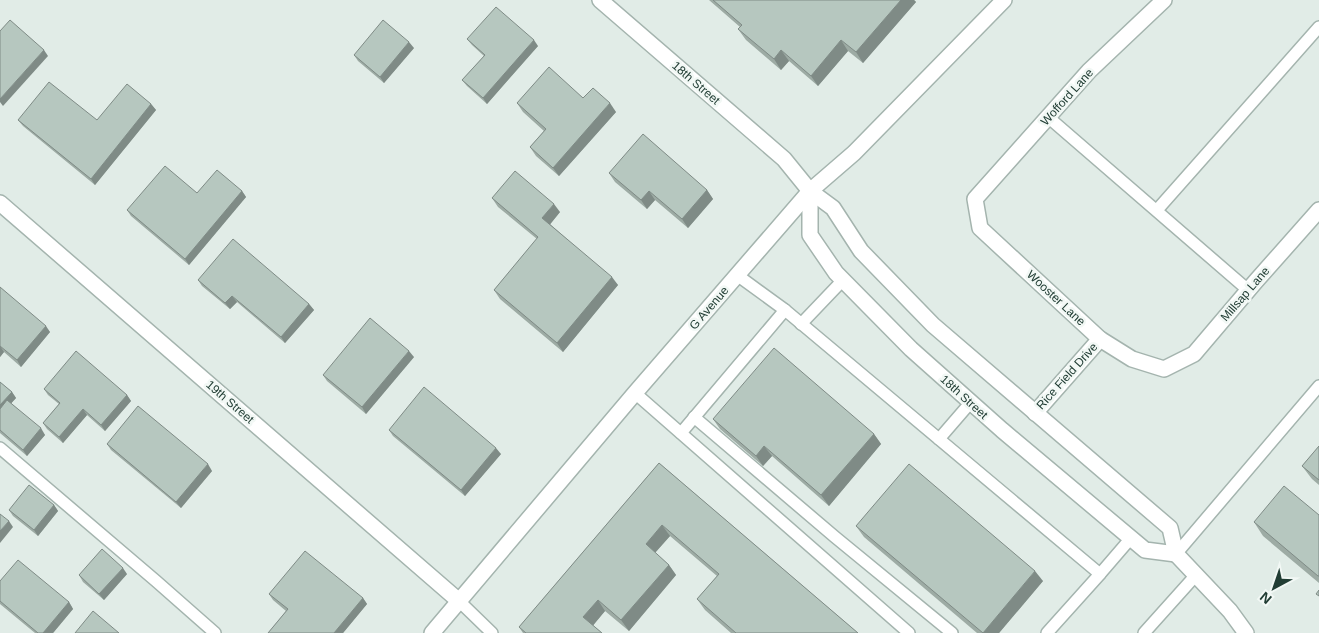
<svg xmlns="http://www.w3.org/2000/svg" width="1319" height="633" font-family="Helvetica,sans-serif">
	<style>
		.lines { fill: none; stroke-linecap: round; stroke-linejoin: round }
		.service-casing { stroke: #a4b4ae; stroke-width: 14 }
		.minor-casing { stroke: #a4b4ae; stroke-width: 18 }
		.tertiary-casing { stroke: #a4b4ae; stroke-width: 18 }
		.service { stroke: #fff; stroke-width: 11 }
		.minor { stroke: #fff; stroke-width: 15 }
		.tertiary { stroke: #fff; stroke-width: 15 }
		.wall { fill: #9daba4 }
		.shaded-wall { fill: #7f8b86 }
		.building { fill: #b6c7bf; stroke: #7f8b86 }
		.labels { text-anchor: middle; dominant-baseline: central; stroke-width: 5; stroke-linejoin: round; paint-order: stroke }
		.street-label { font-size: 12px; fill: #213d34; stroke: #f2f8f5 }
	</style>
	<rect width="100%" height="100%" fill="#e1ece7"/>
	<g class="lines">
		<!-- service casing -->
		<g class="service-casing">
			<g id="service">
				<path d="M1048,117L1248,290"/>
				<path d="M1157,210L1319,27"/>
				<path d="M737,275L785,310"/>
				<path d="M801,324L843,280"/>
				<path d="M635,393L909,633"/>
				<path d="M694,417L835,537L952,633"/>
				<path d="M681,433L785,310L1100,574L1047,633"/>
				<path d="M939,439L971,402"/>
				<path d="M0,448L156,581L215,633"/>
				<path d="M1176,554L1319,386"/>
				<path d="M1100,574L1131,538"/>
				<path d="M459,601L492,633"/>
				<path d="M1144,633L1196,575"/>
			</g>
		</g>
		<!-- minor casing -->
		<g class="minor-casing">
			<g id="minor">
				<path d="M1164,0L1089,71L975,199L980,228L1100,339L1132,359L1164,369L1194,354L1256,281L1319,210"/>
				<path d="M0,203L459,601"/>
				<path d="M1035,413L1100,339"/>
			</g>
		</g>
		<!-- tertiary casing -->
		<g class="tertiary-casing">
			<g id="tertiary">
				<path d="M600,0L784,159L810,191L833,208L861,251L933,325L1170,528L1176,554L1230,611L1246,633"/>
				<path d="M810,191V235L836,273L911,349L1002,430L1145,550L1176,554"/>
				<path d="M432,633L635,393L810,191L854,153L1004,0"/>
			</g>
		</g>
		<!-- service -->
		<use href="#service" class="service"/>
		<!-- minor -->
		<use href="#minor" class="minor"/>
		<!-- tertiary -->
		<use href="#tertiary" class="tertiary"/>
	</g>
	<!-- wall -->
	<g class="wall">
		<path d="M709,0H914L916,2L863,63L848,51L818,86L789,61L781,70L746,40L738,29L740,27Z"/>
		<path d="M467,39L538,46L487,104L467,86L462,80L484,56L472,45Z"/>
		<path d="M414,48L384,83L358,61L354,55Z"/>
		<path d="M583,98L616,112L559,176L536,156L530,147L544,131L523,112L517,103Z"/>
		<path d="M151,104L156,110L95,185L23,126L18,120H97Z"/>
		<path d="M609,173L707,190L713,199L688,228L655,200L647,209L615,182Z"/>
		<path d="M242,191L246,197L189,265L131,216L127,210L197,193Z"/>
		<path d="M492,198L560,212L550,224L618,285L563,352L500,299L494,290L537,239L498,207Z"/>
		<path d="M198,280L309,304L314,310L285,343L237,302L230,309L202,286Z"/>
		<path d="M0,287L50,332L21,367L4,352L0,357Z"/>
		<path d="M414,357L366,414L327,381L323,375Z"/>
		<path d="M0,382L12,392L16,398L11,403L45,435L27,456L0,433Z"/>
		<path d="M44,389L127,395L131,401L105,431L87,415L63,443L47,429L43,423L59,404L48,395Z"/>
		<path d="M713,419L874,434L881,444L829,506L772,456L763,466L720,429Z"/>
		<path d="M389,430L501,454L465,496L393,436Z"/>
		<path d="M107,444L212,471L181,508L111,450Z"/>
		<path d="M1319,446V485L1312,479L1302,466Z"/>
		<path d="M659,463L858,633H731L705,610L697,599L717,576L670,536L655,553L669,565L676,575L629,631L605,611L593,625L602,633H523L519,627Z"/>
		<path d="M54,505L58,511L38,536L13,516L9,510Z"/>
		<path d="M1319,515V583L1263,536L1254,522Z"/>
		<path d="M856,526L1043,581L999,633H977L864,537Z"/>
		<path d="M127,574L104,600L83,582L79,575Z"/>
		<path d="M0,581L69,602L73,609L53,633H35L0,604Z"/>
		<path d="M269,594L363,598L367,604L343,633H268L286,611L273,600Z"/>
	</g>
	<!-- shaded-wall -->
	<g class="shaded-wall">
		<path d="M901,0H914L916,2L863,63L856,52Z"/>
		<path d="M534,40L538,46L487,104L483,98Z"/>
		<path d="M841,40L848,51L818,86L811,76Z"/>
		<path d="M409,42L414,48L384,83L380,77Z"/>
		<path d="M44,50L48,56L3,106L0,102V99Z"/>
		<path d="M781,50L789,61L781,70L774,59Z"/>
		<path d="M610,103L616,112L559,176L553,168Z"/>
		<path d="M151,104L156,110L95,185L91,179Z"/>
		<path d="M707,190L713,199L688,228L682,219Z"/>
		<path d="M242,191L246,197L189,265L185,259Z"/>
		<path d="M649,191L655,200L647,209L641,200Z"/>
		<path d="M554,204L560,212L548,227L542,218Z"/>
		<path d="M612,277L618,285L563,352L557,343Z"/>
		<path d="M232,296L237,302L230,309L225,303Z"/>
		<path d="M309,304L314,310L285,343L281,337Z"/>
		<path d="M46,326L50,332L21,367L17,360Z"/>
		<path d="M0,346L4,352L0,357Z"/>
		<path d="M409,351L414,357L366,414L362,407Z"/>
		<path d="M12,392L16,398L0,416V405Z"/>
		<path d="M127,395L131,401L105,431L101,425Z"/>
		<path d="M83,409L87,415L63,443L59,437Z"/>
		<path d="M41,428L45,435L27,456L23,450Z"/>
		<path d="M874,434L881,444L829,506L821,495Z"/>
		<path d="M764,446L772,456L763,466L756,456Z"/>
		<path d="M496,448L501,454L465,496L461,490Z"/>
		<path d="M208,464L212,471L181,508L176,502Z"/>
		<path d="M54,505L58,511L38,536L34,530Z"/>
		<path d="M9,521L13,527L0,543V531Z"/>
		<path d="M662,525L670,536L653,555L646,544Z"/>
		<path d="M669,565L676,575L629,631L621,620Z"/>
		<path d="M123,568L127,574L104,600L99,594Z"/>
		<path d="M1035,571L1043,581L999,633H983Z"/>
		<path d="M363,598L367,604L343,633H334Z"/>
		<path d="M598,600L605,611L591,628L583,617Z"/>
		<path d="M69,602L73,609L53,633H43Z"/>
	</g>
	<!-- building -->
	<g class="building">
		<path d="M713,0H901L856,52L841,40L811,76L781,50L774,59L738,29L742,25Z"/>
		<path d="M496,7L534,40L483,98L462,80L485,55L467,39Z"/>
		<path d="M10,20L44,50L0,99V31Z"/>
		<path d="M383,20L409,42L380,77L354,55Z"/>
		<path d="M549,67L583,98L593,88L610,103L553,168L530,147L546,129L517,103Z"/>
		<path d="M49,82L97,120L127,84L151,104L91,179L18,120Z"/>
		<path d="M643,134L707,190L682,219L649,191L641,200L609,173Z"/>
		<path d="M165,166L197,193L217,170L242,191L185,259L127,210Z"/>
		<path d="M515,171L554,204L542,218L612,277L557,343L494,290L538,237L492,198Z"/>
		<path d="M233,239L309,304L281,337L232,296L225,303L198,280Z"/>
		<path d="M0,287L46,326L17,360L0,346Z"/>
		<path d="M370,318L409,351L362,407L323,375Z"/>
		<path d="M774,348L874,434L821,495L764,446L756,456L713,419Z"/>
		<path d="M76,351L127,395L101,425L83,409L59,437L43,423L60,403L44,389Z"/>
		<path d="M0,382L12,392L0,405Z"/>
		<path d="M424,387L496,448L461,490L389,430Z"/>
		<path d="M7,400L41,428L23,450L0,430V409Z"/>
		<path d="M138,406L208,464L176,502L107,444Z"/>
		<path d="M1319,446V480L1302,466Z"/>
		<path d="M659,463L858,633H736L697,599L719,574L662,525L646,544L669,565L621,620L598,600L583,617L602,633H526L519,627Z"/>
		<path d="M909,464L1035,571L983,633L856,526Z"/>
		<path d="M29,485L54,505L34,530L9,510Z"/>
		<path d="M1284,486L1319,515V576H1318L1254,522Z"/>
		<path d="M0,514L9,521L0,531Z"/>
		<path d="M102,549L123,568L99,594L79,575Z"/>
		<path d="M305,551L363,598L334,633H268L288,609L269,594Z"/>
		<path d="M18,560L69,602L43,633H38L0,601V581Z"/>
		<path d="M1319,590V596L1316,594Z"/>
		<path d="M93,611L119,633H75Z"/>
	</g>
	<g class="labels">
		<!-- street labels -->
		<g class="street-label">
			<text transform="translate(696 83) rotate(41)">18th Street</text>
			<text transform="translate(1067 97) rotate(-48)">Wofford Lane</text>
			<text transform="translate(1245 294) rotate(-49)">Millsap Lane</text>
			<text transform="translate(1056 298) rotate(43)">Wooster Lane</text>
			<text transform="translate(709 308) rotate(-49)">G Avenue</text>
			<text transform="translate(1067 376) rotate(-48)">Rice Field Drive</text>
			<text transform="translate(964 397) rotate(42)">18th Street</text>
			<text transform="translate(230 402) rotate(41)">19th Street</text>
		</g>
	</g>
	<!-- north arrow -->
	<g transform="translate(1274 588) rotate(220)" stroke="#f2f8f5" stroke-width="4" paint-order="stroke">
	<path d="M0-4L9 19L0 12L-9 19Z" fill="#213d34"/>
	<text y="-8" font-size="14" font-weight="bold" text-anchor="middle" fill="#213d34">N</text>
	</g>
</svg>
